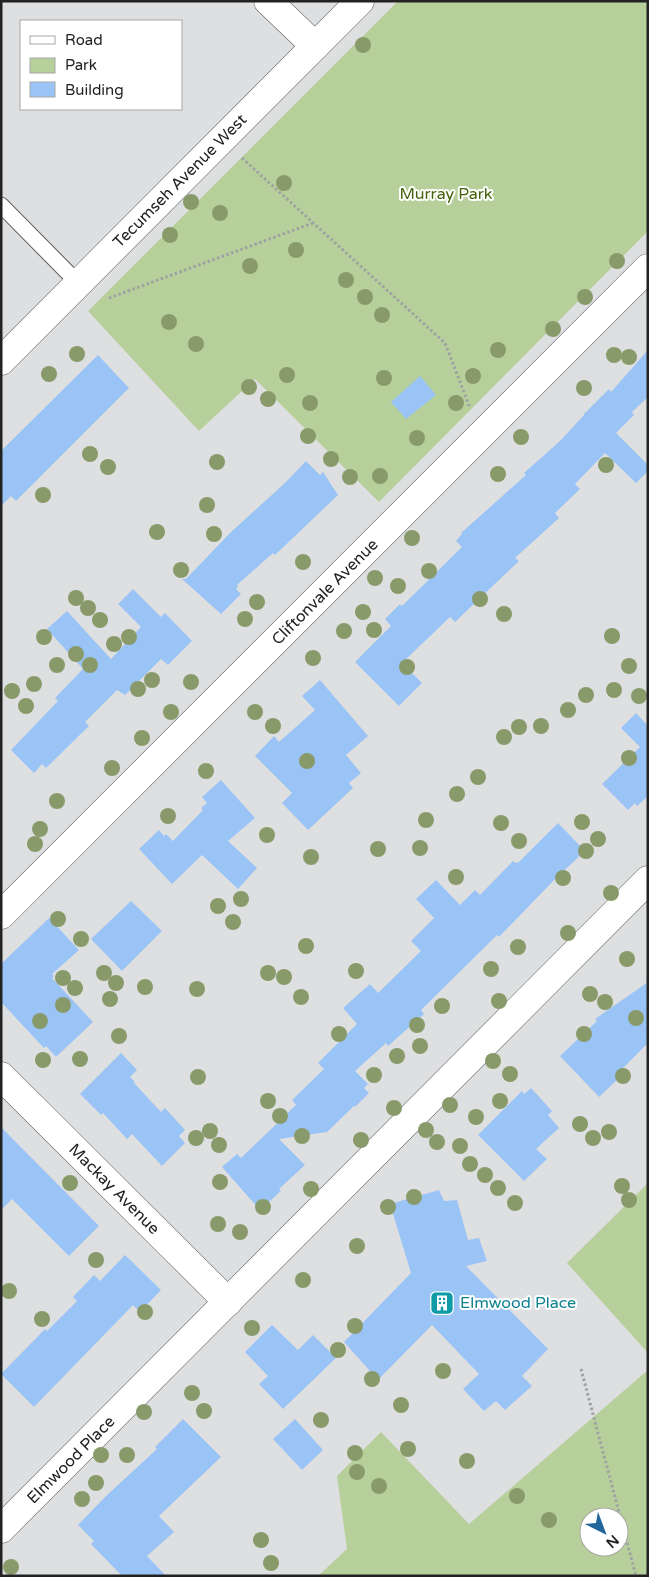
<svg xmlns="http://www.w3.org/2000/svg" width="649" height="1577" font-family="'Varela Round',sans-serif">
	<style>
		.green { fill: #b7d09b; fill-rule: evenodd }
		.building { fill: #9bc4f6 }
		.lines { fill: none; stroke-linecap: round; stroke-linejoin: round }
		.service-casing { stroke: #5c5d5e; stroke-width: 17 }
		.minor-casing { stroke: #5c5d5e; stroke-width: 29 }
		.path { stroke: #a0a1a2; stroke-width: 3; stroke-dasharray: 2.5 2.5; stroke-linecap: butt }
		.service { stroke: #fff; stroke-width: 15 }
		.minor { stroke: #fff; stroke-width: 28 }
		.tree { fill: #899a6a }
		.labels { text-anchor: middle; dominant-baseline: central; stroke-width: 4; stroke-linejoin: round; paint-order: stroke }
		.street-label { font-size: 16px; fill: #222223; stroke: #fff }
		.park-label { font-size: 16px; fill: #43620a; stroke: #fff }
		.culture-label { font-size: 16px; fill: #0d838f; stroke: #fff; text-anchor: start }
	</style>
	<rect width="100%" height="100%" fill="#dedfe0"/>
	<!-- green -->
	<g class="green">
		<path d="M398,1H648V231L379,502L255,379L199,431L88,311Z"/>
		<path d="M648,1183V1353L567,1263Z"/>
		<path d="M648,1370V1576H318L347,1549L337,1476L381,1432L469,1524ZM589,1517H619V1547H589Z"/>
	</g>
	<!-- building -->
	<g class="building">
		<path d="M648,350V397L632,412L634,415L616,433L648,465V471L636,483L605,453L575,484L580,489L555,513L559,518L515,558L519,561L455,622L450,617L402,663L422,683L399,706L355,662L391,626L385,619L400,604L402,606L462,547L456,541L462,534L461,533L526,475L524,473L560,441L584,415V414L609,389L611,392Z"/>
		<path d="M98,355L129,388L16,501L11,496L1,506V451Z"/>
		<path d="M420,376L436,395L406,419L391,402Z"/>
		<path d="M306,461L320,475L323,472L338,495L275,555L273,553L237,585L238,587L236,589L241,594L221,614L182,579H186L230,533L286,482Z"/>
		<path d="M133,589L161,617L165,613L192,641L168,665L161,659L125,695L117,690L85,722L89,726L46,768L42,764L34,773L11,750L58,701L55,698L83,669L47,629L67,611L111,659L141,627L118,604Z"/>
		<path d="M320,680L368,736L346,755L361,773L349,783L353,788L308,830L282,803L292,793L255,756L274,736L279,742L315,710L302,696Z"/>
		<path d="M636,713L648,726V796L637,806L635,803L628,810L602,784L640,747L621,728Z"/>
		<path d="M221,780L255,818L228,841L257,868L238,889L202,855L172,884L139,849L159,830L164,836L166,834L173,841L203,810L201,808L207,803L202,797Z"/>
		<path d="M558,823L585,851L555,879L499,937L497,935L491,941L421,1010L424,1014L388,1046L386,1043L355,1071L368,1084L364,1088L369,1093L355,1107L354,1106L327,1132L279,1139L305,1165L279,1189L281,1191L260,1210L222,1167L237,1154L241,1158L296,1105L292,1100L324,1069L318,1063L357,1024L343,1008L370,984L378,993L421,951L411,941L434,918L416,899L436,880L460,905L475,890L480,895L513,861L516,863L519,862Z"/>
		<path d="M131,901L162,931L122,971L91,939Z"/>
		<path d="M49,918L79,950L52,974L54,976L52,978L93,1022L56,1057L46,1046L44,1048L1,1002V964Z"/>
		<path d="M648,982V1043L618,1073L621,1076L599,1097L560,1056L597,1021L595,1019Z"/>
		<path d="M121,1053L137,1070L130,1077L135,1082L134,1083L161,1112L165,1108L185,1130L179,1136L185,1143L162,1166L132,1134L127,1139L103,1113L101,1115L80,1094Z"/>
		<path d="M531,1088L552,1111L548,1115L559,1128L536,1149L547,1159L524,1181L478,1135L522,1091L524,1094Z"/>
		<path d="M1,1127L99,1226L69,1256L12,1199L1,1210Z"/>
		<path d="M439,1190L444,1201L457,1200L468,1240L479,1238L487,1261L466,1266L548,1349L522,1376L532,1386L505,1410L496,1401L484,1411L463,1389L479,1374L432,1325L378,1380L344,1342L411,1273L390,1204Z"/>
		<path d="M125,1255L161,1290L140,1312L133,1305L34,1407L1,1374L45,1329L47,1331L77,1301L73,1297L94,1275L100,1281Z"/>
		<path d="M272,1325L298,1350L313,1335L336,1358L283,1409L259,1384L268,1376L245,1352Z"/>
		<path d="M183,1419L221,1457L159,1516L174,1532L147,1556L166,1576H122L91,1544L94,1541L78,1525L105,1497L157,1449L155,1447Z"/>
		<path d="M295,1419L323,1450L302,1470L273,1439Z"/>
	</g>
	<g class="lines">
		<!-- service casing -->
		<g class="service-casing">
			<path id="service" d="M1,205L79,284"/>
		</g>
		<!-- minor casing -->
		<g class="minor-casing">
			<g id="minor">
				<path d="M268,1L315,46"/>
				<path d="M1,361L360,1"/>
				<path d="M1,915L648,268"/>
				<path d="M1,1076L228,1302"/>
				<path d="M1,1529L648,880"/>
			</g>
		</g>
		<!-- path -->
		<g class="path">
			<path d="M242,158L445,343L470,408"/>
			<path d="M109,298L313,223"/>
			<path d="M581,1369L636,1576"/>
		</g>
		<!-- service -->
		<use href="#service" class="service"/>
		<!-- minor -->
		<use href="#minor" class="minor"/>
	</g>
	<!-- trees -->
	<g class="tree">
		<circle cx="363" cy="45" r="8"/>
		<circle cx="284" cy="183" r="8"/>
		<circle cx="191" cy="202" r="8"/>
		<circle cx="220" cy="213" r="8"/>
		<circle cx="170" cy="235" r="8"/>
		<circle cx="296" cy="250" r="8"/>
		<circle cx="617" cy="261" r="8"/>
		<circle cx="250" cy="266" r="8"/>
		<circle cx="346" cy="280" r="8"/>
		<circle cx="365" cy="297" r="8"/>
		<circle cx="585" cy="297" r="8"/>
		<circle cx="382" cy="315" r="8"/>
		<circle cx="169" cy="322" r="8"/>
		<circle cx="553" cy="329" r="8"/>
		<circle cx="196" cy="344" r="8"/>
		<circle cx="498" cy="350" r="8"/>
		<circle cx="77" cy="354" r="8"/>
		<circle cx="614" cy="355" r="8"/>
		<circle cx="629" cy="357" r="8"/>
		<circle cx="49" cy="374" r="8"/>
		<circle cx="287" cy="375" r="8"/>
		<circle cx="473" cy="376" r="8"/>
		<circle cx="384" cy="378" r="8"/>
		<circle cx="249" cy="387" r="8"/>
		<circle cx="584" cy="388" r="8"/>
		<circle cx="268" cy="399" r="8"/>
		<circle cx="310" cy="403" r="8"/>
		<circle cx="456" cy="403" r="8"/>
		<circle cx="308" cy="436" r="8"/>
		<circle cx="521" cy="437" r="8"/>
		<circle cx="417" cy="438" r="8"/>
		<circle cx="90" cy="454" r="8"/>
		<circle cx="331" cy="459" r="8"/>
		<circle cx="217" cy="462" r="8"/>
		<circle cx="606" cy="465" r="8"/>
		<circle cx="108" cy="467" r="8"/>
		<circle cx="498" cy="474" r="8"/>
		<circle cx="380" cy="476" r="8"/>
		<circle cx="350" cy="477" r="8"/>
		<circle cx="43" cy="495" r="8"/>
		<circle cx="207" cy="505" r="8"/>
		<circle cx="157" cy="532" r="8"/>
		<circle cx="214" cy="534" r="8"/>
		<circle cx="412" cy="538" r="8"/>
		<circle cx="303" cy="562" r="8"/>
		<circle cx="181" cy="570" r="8"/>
		<circle cx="429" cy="571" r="8"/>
		<circle cx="375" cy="578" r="8"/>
		<circle cx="398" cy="586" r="8"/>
		<circle cx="76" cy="598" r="8"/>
		<circle cx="480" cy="599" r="8"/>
		<circle cx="257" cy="602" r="8"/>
		<circle cx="88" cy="608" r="8"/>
		<circle cx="363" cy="612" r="8"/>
		<circle cx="504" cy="614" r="8"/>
		<circle cx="245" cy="619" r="8"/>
		<circle cx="100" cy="620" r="8"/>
		<circle cx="374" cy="630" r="8"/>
		<circle cx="344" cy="631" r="8"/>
		<circle cx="612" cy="636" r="8"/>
		<circle cx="44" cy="637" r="8"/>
		<circle cx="129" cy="637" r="8"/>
		<circle cx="114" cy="644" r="8"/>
		<circle cx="76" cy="654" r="8"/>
		<circle cx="313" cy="658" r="8"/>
		<circle cx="57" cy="665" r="8"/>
		<circle cx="90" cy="665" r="8"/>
		<circle cx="629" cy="666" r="8"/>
		<circle cx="407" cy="667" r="8"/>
		<circle cx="152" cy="680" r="8"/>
		<circle cx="191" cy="682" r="8"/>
		<circle cx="34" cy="684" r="8"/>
		<circle cx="138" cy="689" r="8"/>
		<circle cx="614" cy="690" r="8"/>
		<circle cx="12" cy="691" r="8"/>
		<circle cx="586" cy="695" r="8"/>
		<circle cx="639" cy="696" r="8"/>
		<circle cx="26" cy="706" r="8"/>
		<circle cx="568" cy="710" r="8"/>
		<circle cx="171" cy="712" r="8"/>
		<circle cx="255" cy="712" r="8"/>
		<circle cx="273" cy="726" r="8"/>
		<circle cx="541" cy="726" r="8"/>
		<circle cx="519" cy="727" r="8"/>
		<circle cx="504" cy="737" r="8"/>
		<circle cx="142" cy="738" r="8"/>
		<circle cx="629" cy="758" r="8"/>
		<circle cx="307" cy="761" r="8"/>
		<circle cx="112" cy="768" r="8"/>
		<circle cx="206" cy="771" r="8"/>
		<circle cx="478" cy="777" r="8"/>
		<circle cx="457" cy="794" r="8"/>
		<circle cx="57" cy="801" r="8"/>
		<circle cx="168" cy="816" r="8"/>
		<circle cx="426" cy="820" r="8"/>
		<circle cx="582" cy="822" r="8"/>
		<circle cx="501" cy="823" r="8"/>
		<circle cx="40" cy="829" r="8"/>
		<circle cx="267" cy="835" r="8"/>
		<circle cx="598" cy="839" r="8"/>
		<circle cx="519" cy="841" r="8"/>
		<circle cx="35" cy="844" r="8"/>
		<circle cx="420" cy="848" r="8"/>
		<circle cx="378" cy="849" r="8"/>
		<circle cx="586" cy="851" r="8"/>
		<circle cx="311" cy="857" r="8"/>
		<circle cx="456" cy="877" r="8"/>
		<circle cx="563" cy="878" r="8"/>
		<circle cx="611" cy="893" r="8"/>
		<circle cx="241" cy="899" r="8"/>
		<circle cx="218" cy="906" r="8"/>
		<circle cx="58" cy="919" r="8"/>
		<circle cx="233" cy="922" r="8"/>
		<circle cx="568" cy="933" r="8"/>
		<circle cx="81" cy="939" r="8"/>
		<circle cx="306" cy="946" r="8"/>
		<circle cx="518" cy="947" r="8"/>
		<circle cx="627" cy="959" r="8"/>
		<circle cx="491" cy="969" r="8"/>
		<circle cx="356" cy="971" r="8"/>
		<circle cx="104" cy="973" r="8"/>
		<circle cx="268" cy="973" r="8"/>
		<circle cx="284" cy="977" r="8"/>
		<circle cx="63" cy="978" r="8"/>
		<circle cx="116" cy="983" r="8"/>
		<circle cx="145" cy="987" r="8"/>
		<circle cx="75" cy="988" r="8"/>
		<circle cx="197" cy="989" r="8"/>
		<circle cx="590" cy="994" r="8"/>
		<circle cx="301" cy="997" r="8"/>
		<circle cx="110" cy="999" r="8"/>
		<circle cx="499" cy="1001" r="8"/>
		<circle cx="605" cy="1002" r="8"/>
		<circle cx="63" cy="1005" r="8"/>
		<circle cx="442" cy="1006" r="8"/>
		<circle cx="636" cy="1018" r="8"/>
		<circle cx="40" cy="1021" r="8"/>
		<circle cx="417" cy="1025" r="8"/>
		<circle cx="339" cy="1034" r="8"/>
		<circle cx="584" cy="1034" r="8"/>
		<circle cx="119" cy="1036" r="8"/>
		<circle cx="420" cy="1046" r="8"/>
		<circle cx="397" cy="1056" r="8"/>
		<circle cx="80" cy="1059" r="8"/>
		<circle cx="43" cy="1060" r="8"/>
		<circle cx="493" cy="1061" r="8"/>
		<circle cx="510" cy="1074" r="8"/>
		<circle cx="374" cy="1075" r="8"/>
		<circle cx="623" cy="1076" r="8"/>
		<circle cx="198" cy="1077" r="8"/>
		<circle cx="268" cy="1101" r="8"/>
		<circle cx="500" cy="1101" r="8"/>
		<circle cx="450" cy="1105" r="8"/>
		<circle cx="394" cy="1108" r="8"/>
		<circle cx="280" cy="1116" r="8"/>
		<circle cx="476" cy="1117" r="8"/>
		<circle cx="580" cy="1124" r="8"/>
		<circle cx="426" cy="1130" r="8"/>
		<circle cx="210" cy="1131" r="8"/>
		<circle cx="609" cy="1132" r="8"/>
		<circle cx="302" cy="1136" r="8"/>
		<circle cx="196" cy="1138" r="8"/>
		<circle cx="593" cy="1138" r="8"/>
		<circle cx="361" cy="1140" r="8"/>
		<circle cx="437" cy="1142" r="8"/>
		<circle cx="219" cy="1145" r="8"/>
		<circle cx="460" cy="1146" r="8"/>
		<circle cx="470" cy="1164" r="8"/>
		<circle cx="485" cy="1175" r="8"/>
		<circle cx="220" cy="1182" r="8"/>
		<circle cx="70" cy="1183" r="8"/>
		<circle cx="622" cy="1186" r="8"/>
		<circle cx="498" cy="1188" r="8"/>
		<circle cx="311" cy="1189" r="8"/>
		<circle cx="414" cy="1197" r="8"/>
		<circle cx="629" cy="1200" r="8"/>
		<circle cx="515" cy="1203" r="8"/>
		<circle cx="263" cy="1207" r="8"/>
		<circle cx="388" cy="1207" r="8"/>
		<circle cx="218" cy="1224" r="8"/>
		<circle cx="240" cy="1232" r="8"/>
		<circle cx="357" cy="1246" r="8"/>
		<circle cx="96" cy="1260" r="8"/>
		<circle cx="303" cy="1280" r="8"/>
		<circle cx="9" cy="1291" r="8"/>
		<circle cx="145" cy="1312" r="8"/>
		<circle cx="42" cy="1319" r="8"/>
		<circle cx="355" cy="1326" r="8"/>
		<circle cx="252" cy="1328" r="8"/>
		<circle cx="338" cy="1350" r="8"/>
		<circle cx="443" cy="1371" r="8"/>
		<circle cx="372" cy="1379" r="8"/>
		<circle cx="192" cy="1393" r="8"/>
		<circle cx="401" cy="1405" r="8"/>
		<circle cx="204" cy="1411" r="8"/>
		<circle cx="144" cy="1412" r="8"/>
		<circle cx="321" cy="1420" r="8"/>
		<circle cx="408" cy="1449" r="8"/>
		<circle cx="355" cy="1453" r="8"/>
		<circle cx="101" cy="1455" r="8"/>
		<circle cx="127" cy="1455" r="8"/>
		<circle cx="467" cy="1461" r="8"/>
		<circle cx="357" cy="1472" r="8"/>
		<circle cx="96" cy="1483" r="8"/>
		<circle cx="379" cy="1486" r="8"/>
		<circle cx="517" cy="1496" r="8"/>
		<circle cx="82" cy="1499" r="8"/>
		<circle cx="549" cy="1520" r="8"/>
		<circle cx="261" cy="1540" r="8"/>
		<circle cx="271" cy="1563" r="8"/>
		<circle cx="11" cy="1567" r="8"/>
	</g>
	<!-- icons -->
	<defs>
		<g id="building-square" transform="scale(1.25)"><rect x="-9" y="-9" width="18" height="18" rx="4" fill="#0f9aa8" stroke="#fff"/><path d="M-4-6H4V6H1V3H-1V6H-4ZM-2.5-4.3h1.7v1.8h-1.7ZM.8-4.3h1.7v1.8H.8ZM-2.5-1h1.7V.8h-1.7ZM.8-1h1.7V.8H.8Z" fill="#fff"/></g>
	</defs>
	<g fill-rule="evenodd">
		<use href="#building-square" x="442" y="1303"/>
	</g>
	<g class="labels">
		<!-- street labels -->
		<g class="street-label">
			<text transform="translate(180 181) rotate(-45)">Tecumseh Avenue West</text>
			<text transform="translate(325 592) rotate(-45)">Cliftonvale Avenue</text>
			<text transform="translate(114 1189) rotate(45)">Mackay Avenue</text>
			<text transform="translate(71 1460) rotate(-45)">Elmwood Place</text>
		</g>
		<!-- park labels -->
		<g class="park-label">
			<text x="446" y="194">Murray Park</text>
		</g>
		<!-- culture labels -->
		<g class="culture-label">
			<text x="460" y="1303">Elmwood Place</text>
		</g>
	</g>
	<!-- border -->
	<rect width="649" height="1577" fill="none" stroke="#222223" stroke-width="5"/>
	<!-- legend -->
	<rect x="20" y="20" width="162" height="90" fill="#ffffff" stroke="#a7a7a7"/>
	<rect x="30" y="36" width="25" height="8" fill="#ffffff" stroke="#a7a7a7"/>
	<text x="65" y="45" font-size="15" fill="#222223">Road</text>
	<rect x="30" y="58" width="25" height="15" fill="#b7d09b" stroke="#a7a7a7"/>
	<text x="65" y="70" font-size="15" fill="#222223">Park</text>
	<rect x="30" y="82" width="25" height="15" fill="#9bc4f6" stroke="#a7a7a7"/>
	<text x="65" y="95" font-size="15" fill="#222223">Building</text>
	<!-- north arrow -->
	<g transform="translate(604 1532) rotate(138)"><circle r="24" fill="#ffffff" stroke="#a7a7a7"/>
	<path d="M0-4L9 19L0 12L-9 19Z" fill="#22679c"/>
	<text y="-8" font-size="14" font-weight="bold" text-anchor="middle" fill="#222223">N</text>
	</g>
</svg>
